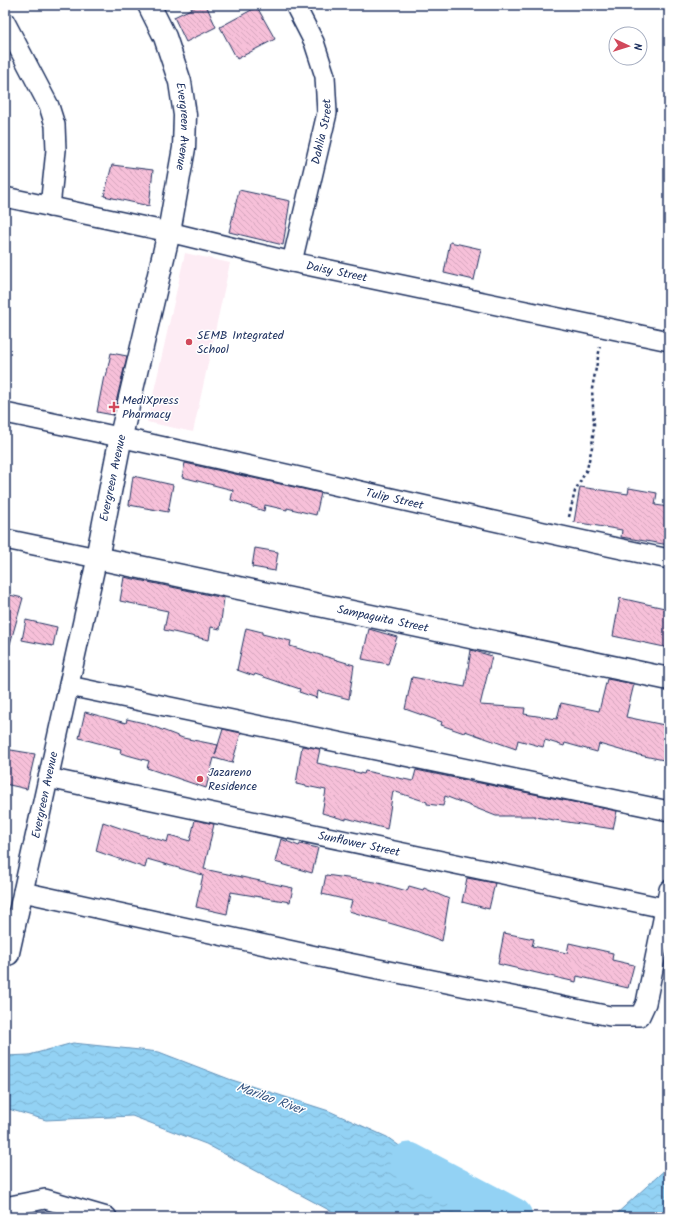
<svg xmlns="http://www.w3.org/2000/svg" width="674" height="1222" font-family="Kalam,sans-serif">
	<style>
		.built { fill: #fdecf4 }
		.water { fill: url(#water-waves); stroke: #6391b8 }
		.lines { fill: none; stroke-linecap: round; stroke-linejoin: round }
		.river { stroke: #93d2f4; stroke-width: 39 }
		.building { fill: url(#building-back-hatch); stroke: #1b2f5e }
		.street-casing { stroke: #1b2f5e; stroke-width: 22 }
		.secondary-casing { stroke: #1b2f5e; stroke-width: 25 }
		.path { stroke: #1b2f5e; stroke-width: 2.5; stroke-dasharray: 3 3; stroke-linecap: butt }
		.street { stroke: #fff; stroke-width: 19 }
		.secondary { stroke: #fff; stroke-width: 22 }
		.poi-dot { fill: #d1495b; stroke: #fff; stroke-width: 1.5 }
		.labels { text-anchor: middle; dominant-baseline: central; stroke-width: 3; stroke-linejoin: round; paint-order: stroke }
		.street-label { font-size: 12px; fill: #1b2f5e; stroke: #fff }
		.poi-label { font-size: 12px; fill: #1b2f5e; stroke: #fff; text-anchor: start }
		.water-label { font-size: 13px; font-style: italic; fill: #395884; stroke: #fff }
	</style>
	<defs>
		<pattern id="water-waves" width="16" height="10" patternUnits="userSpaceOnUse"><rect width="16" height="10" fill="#93d2f4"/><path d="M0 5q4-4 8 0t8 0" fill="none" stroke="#7eb5d4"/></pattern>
		<pattern id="building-back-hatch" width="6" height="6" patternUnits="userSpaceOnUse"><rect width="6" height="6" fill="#f7c0d9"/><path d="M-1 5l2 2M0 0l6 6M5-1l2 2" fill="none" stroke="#d3a5bd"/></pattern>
	</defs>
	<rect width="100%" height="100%" fill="#fff"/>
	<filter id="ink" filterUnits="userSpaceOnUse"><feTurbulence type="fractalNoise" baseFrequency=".025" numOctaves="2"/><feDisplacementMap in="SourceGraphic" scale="8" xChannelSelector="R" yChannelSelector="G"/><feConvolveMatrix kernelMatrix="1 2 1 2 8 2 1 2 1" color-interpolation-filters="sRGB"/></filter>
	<g filter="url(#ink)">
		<!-- built -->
		<path class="built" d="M185,253L230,263L193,432L147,422Z"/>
		<!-- water -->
		<g class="water">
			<path d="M73,1043L159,1052L229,1079L329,1111L387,1137L458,1188L502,1217H342L206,1144L132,1116L46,1120L5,1108V1056L29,1055Z"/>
			<path d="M669,1166V1217H613Z"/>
		</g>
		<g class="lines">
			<!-- river -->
			<path class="river" d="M409,1162L513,1217"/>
		</g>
		<!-- building -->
		<g class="building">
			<path d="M199,5H206L216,27L186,42L174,17Z"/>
			<path d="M257,7L275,39L237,59L220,27Z"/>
			<path d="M112,165L153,170L149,206L104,196Z"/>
			<path d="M239,190L290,201L283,245L229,232Z"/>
			<path d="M450,242L481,249L474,280L444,273Z"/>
			<path d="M111,353L127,356L113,415L97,412L104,376L106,377Z"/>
			<path d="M185,463L321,493L316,515L287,508V510L265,505L264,511L231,500L233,490L182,477Z"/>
			<path d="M133,476L173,485L168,512L129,505Z"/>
			<path d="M580,487L628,494L629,488L657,493L655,505L669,507V545L621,537L622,530L574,522Z"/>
			<path d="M255,548L278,552L275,571L252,567Z"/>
			<path d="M124,577L224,598L220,629L211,627L209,640L164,630L168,611L120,601Z"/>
			<path d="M5,594L23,598L10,644H5Z"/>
			<path d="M620,598L669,609V648L613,636Z"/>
			<path d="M26,620L57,627L53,646L22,640Z"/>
			<path d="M246,628L262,632V634L291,641L290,646L354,665L349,699L318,691L317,698L299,692L300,689L255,674L254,676L237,670Z"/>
			<path d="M369,629L397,637L388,664L362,659Z"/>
			<path d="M471,650L492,656L480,705L525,708L524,714L557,719L561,703L599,711L607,679L634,684L626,717L669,726V761L634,754L599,744L597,752L565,743L564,746L545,740L543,747L518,740L516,749L465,731L464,733L441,725L442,722L405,709L412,677L465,687Z"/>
			<path d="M85,712L126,723L127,719L144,723L183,738L218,745L215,755L223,729L241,733L232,763L214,758L206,788L147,768L149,761L120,753L121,749L79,738Z"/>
			<path d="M302,746L320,749L317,763L364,774L365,771L413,781L416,770L465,780L475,783V782L617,811L613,829L535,817V816H496L445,796L443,806L427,804V802L393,791L387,829L346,818V820L322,813L326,790L296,784Z"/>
			<path d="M5,749L35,754L27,789L5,784Z"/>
			<path d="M195,820L214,824L204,869L293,888L290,902L231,892L227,914L196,907L203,875L147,859L145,868L96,851L103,822L120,828L167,842L169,835L190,841Z"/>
			<path d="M281,839L299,846L300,844L318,848L312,873L275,862Z"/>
			<path d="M326,875L375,882L407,891L409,886L423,890L424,888L449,899L442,941L416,931L349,911L352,901L322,894Z"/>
			<path d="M467,878L495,883L489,909L462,902Z"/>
			<path d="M504,933L534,939L532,946L567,953L569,943L613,953L612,960L634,965L628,988L577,976L576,982L498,964Z"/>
		</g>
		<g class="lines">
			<!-- street casing -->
			<g class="street-casing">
				<g id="street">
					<path d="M5,22L49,106L55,125L56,150L50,207"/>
					<path id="s1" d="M5,197L169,232L292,262L669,341"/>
					<path id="s2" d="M292,262L327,113L325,76L314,42L295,5"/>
					<path id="s3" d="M5,413C227,458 447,513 669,559"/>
					<path d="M5,539L97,558L9,955"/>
					<path d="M69,686L669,811"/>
					<path id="s4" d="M48,778L669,909"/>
					<path d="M23,892L334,960L610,1016H640L646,1003L669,890"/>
					<path d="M5,1207L45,1199L107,1217"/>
				</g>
			</g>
			<!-- secondary casing -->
			<g class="secondary-casing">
				<g id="secondary">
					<path id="s5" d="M149,5L165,37L180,82L185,115L184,148L169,232L121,436L97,558L669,679"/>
				</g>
			</g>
			<!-- path -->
			<path class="path" d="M569,517L575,491L587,469L592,447L594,425L592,389L600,347"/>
			<!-- street -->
			<use href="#street" class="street"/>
			<!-- secondary -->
			<use href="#secondary" class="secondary"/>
		</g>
	</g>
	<!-- markers -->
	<g class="poi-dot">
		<circle cx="189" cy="342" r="4"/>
		<path d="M112 401h4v4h4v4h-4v4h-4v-4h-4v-4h4z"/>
		<circle cx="200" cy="779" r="4"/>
	</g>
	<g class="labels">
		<!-- street labels -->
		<g class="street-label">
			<text stroke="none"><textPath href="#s5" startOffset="128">Evergreen Avenue</textPath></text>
			<text stroke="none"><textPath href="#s2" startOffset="134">Dahlia Street</textPath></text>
			<text stroke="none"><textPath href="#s1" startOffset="340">Daisy Street</textPath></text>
			<text transform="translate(113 478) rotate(-78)">Evergreen Avenue</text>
			<text stroke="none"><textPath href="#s3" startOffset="399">Tulip Street</textPath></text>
			<text stroke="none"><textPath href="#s5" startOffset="861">Sampaguita Street</textPath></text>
			<text transform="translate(45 795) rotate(-78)">Evergreen Avenue</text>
			<text stroke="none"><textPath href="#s4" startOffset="318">Sunflower Street</textPath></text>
		</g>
		<!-- poi labels -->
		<g class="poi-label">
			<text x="197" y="335">SEMB Integrated<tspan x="197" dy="14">School</tspan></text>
			<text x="122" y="400">MediXpress<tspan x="122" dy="14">Pharmacy</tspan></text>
			<text x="208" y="772">Jazareno<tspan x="208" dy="14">Residence</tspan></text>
		</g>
		<!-- water labels -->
		<g class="water-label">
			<text transform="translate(270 1099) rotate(20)">Marilao River</text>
		</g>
	</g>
	<!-- margin -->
	<rect width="674" height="1222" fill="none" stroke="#fff" stroke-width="20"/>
	<rect x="10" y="10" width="654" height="1202" fill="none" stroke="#1b2f5e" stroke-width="1.5" filter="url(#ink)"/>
	<!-- north arrow -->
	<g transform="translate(628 46) rotate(94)"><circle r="19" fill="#ffffff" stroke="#a4acbf"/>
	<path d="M0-3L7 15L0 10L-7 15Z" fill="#d1495b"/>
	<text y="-6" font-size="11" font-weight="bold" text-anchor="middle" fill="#1b2f5e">N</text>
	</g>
</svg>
